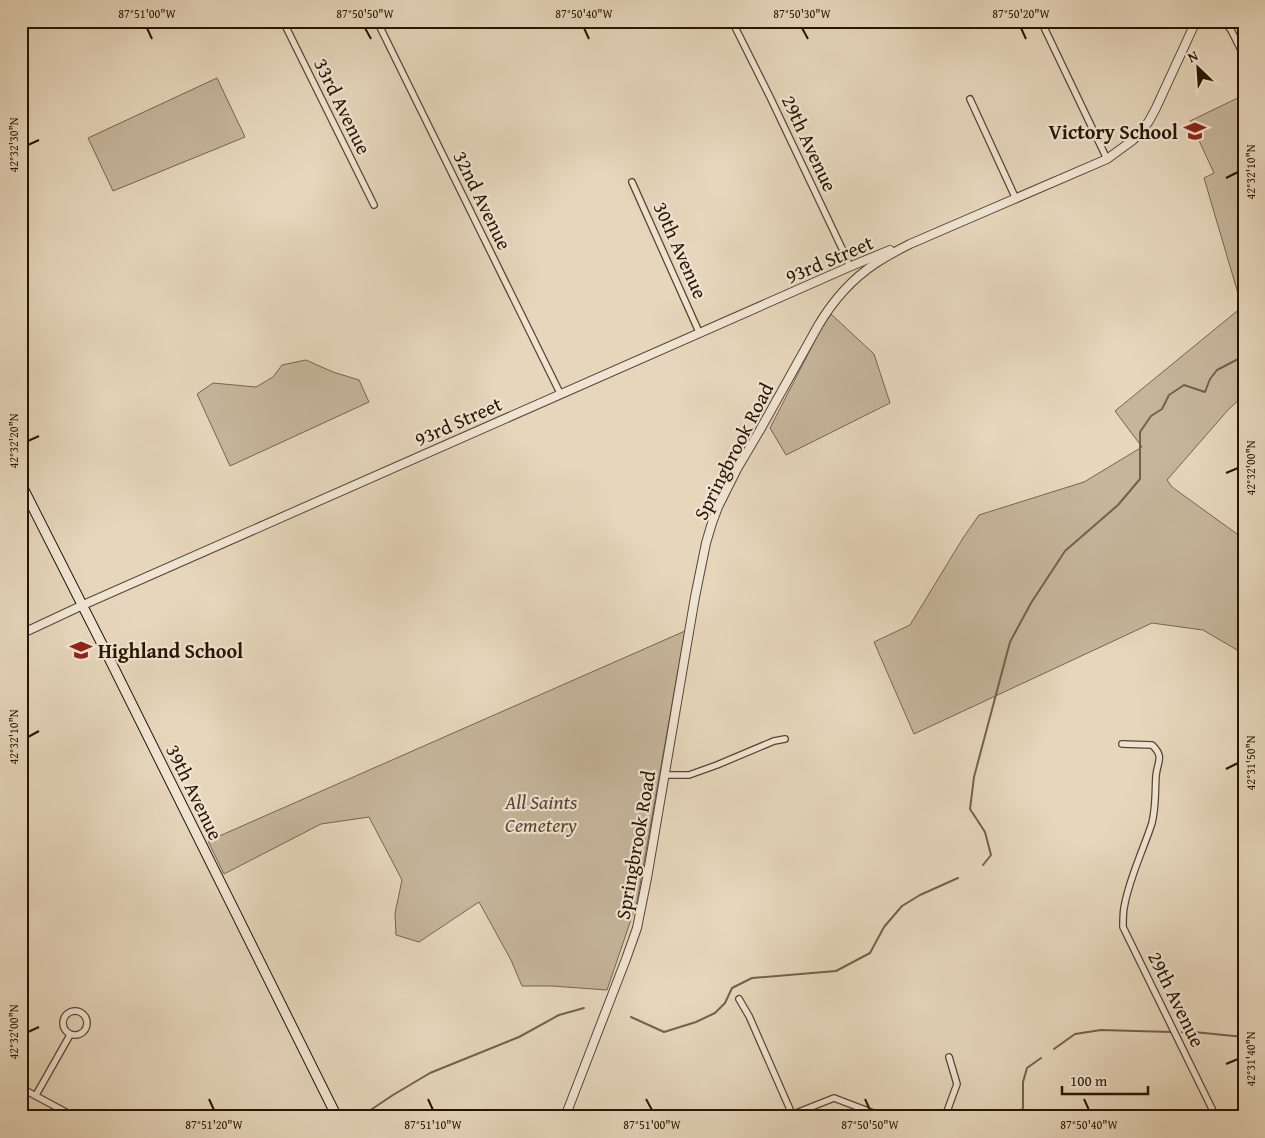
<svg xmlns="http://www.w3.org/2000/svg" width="1265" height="1138" font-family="'Gentium Book Plus',serif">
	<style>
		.green { fill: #c6b59b; stroke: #76654e }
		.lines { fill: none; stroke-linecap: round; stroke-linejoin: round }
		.stream { stroke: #73614b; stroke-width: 2 }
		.minor-casing { stroke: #574530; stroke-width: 8 }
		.tertiary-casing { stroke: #574530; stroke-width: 10 }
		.secondary-casing { stroke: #271501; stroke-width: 11 }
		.minor { stroke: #efe4d3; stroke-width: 5.5 }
		.tertiary { stroke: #efe4d3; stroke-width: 8 }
		.secondary { stroke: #efe4d3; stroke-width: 9 }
		.ticks { fill: none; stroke: #271501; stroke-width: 2 }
		.labels { text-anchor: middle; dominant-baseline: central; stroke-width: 4.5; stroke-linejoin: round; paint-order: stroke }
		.street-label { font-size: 20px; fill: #271501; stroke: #efe4d3 }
		.poi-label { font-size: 20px; font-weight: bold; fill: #271501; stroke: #efe4d3; text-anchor: end }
		.park-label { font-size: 20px; font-style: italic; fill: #57452f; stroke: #efe4d3 }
		.neatline { fill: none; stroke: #271501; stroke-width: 2 }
		.ticks-label { font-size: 12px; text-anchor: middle; fill: #271501 }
	</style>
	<rect width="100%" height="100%" fill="#e6d6bb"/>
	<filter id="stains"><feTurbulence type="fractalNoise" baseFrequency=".004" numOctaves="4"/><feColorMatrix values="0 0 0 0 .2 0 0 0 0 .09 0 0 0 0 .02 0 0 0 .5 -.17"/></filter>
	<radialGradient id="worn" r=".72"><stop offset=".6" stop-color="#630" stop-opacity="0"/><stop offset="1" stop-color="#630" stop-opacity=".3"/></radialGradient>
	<!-- green -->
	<g class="green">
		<path d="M217,78L245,137L113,191L88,138Z"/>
		<path d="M1244,95V395L1228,410L1167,480L1172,487L1244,539V654L1203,630L1152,623L914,734L874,642L910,625L963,538L979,515L1084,482L1142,447L1115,411L1242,307L1204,178L1214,173L1190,121Z"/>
		<path d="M831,314L874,354L890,403L786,455L770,428L822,327Z"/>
		<path d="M306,360L333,372L359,380L369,402L230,466L197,394L213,383L256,387L273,377L282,365Z"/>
		<path d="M685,631L637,902L607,990L552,986H522L511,960L479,902L419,942L396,935L395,913L402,880L369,817L321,824L224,874L208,841Z"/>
	</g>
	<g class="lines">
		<!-- stream -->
		<g class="stream">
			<path d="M983,865L991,855L985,832L970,809L974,777L1010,642L1031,603L1065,551L1118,505L1140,479V432L1151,416L1162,409L1169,395L1184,385L1205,392L1210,379L1217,370L1244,356"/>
			<path d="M631,1017L664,1032L696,1022L715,1013L725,1003L732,988L752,978L836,971L870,953L884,927L902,906L920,895L958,878"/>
			<path d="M1182,1032H1194L1244,1037"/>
			<path d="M1054,1049L1075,1034L1101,1030L1171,1032"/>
			<path d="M365,1117L366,1113L393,1095L430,1073L519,1037L559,1015L584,1008"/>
			<path d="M1018,1117L1023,1108V1082L1027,1068L1041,1058"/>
		</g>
		<!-- minor casing -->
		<g class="minor-casing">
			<g id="minor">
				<path d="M283,21L374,205"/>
				<path d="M377,21L560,393"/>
				<path d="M732,21L770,97L847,259L849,267"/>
				<path d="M1041,21L1107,159"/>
				<path d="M1224,21L1231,30L1244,56"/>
				<path d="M970,99L1016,199"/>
				<path d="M632,182L699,332"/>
				<path d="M1122,744L1152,745C1165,757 1157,762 1156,776C1155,792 1156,807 1152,823C1143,851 1129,878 1124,908C1123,914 1123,921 1123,927L1216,1117"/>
				<path d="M664,775H689L717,765L774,741L785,739"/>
				<path d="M739,999L749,1016L792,1114"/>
				<circle cx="75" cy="1023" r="12"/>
				<path d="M21,1088L75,1117"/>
				<path d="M36,1095L70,1035"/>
				<path d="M786,1117L834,1098L884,1117"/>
				<path d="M945,1117L957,1084L949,1057"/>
			</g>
		</g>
		<!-- tertiary casing -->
		<g class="tertiary-casing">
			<g id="tertiary">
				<path d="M21,634L83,605L849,267L890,250"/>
				<path d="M565,1117L626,959L637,928L647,878L695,597L706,543L712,523L718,507L737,469L760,430L818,326C832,302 852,279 876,263C887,256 898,250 910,244L1107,159L1133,140L1139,134L1149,121L1156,108L1196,21"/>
			</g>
		</g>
		<!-- secondary casing -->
		<g class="secondary-casing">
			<path id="secondary" d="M21,484L107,654L337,1117"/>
		</g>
		<!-- minor -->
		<use href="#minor" class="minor"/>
		<!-- tertiary -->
		<use href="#tertiary" class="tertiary"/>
		<!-- secondary -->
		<use href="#secondary" class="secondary"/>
	</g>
	<!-- ticks -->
	<path class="ticks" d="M147,28L152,39M365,28L371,39M584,28L589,39M802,28L808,39M1021,28L1026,39M28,145L39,140M1226,178L1238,172M28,441L39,436M1226,473L1238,468M28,737L39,731M1226,769L1238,763M28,1032L39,1027M1226,1064L1238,1059M209,1099L214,1110M428,1099L433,1110M646,1099L652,1110M865,1099L870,1110M1084,1099L1089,1110"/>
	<!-- icons -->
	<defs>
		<g id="school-bare" transform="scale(1.725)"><path d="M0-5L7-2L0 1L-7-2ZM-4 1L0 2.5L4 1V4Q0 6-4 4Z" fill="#8f2418" stroke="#efe4d3" stroke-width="2.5" paint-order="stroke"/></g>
	</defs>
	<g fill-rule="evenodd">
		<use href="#school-bare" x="1195" y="131"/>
		<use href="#school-bare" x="81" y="650"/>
	</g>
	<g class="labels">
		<!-- street labels -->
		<g class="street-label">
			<text transform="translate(343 106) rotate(64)">33rd Avenue</text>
			<text transform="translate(810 143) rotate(65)">29th Avenue</text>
			<text transform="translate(483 200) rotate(64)">32nd Avenue</text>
			<text transform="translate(681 250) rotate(66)">30th Avenue</text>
			<text transform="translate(829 259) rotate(-23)">93rd Street</text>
			<text transform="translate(458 421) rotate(-24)">93rd Street</text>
			<text transform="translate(733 451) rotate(-63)">Springbrook Road</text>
			<text transform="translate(195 792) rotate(64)">39th Avenue</text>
			<text transform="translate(635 845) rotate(-80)">Springbrook Road</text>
			<text transform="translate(1177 999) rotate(64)">29th Avenue</text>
		</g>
		<!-- poi labels -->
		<g class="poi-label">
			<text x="1178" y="131">Victory School</text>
			<text x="98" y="650" text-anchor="start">Highland School</text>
		</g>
		<!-- park labels -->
		<g class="park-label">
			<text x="541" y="801">All Saints<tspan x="541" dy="23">Cemetery</tspan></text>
		</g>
	</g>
	<!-- margin -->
	<rect width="1265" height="1138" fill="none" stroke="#e6d6bb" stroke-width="55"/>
	<!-- north arrow -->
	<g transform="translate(1198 68) rotate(335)" stroke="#efe4d3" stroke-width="4" paint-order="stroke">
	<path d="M0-4L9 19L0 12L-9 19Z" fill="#271501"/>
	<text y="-8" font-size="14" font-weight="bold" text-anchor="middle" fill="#271501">N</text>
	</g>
	<!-- scale -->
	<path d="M1062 1086v8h86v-8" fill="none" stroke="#271501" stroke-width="2.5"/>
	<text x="1070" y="1086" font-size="15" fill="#271501" stroke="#efe4d3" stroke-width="4" paint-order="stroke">100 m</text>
	<rect x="28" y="28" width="1210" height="1082" class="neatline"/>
	<g class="ticks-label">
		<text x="147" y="18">87°51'00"W</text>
		<text x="365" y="18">87°50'50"W</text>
		<text x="584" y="18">87°50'40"W</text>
		<text x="802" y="18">87°50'30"W</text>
		<text x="1021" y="18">87°50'20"W</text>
		<text transform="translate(14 145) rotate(-90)" y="4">42°32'30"N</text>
		<text transform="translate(1251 172) rotate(-90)" y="4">42°32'10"N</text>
		<text transform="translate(14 441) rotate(-90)" y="4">42°32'20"N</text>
		<text transform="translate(1251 468) rotate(-90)" y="4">42°32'00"N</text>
		<text transform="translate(14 737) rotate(-90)" y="4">42°32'10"N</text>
		<text transform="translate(1251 763) rotate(-90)" y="4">42°31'50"N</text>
		<text transform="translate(14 1032) rotate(-90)" y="4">42°32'00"N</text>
		<text transform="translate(1251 1059) rotate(-90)" y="4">42°31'40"N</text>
		<text x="214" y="1129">87°51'20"W</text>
		<text x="433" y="1129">87°51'10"W</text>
		<text x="652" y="1129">87°51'00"W</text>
		<text x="870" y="1129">87°50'50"W</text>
		<text x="1089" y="1129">87°50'40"W</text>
	</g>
	<rect width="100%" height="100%" filter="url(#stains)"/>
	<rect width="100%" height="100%" fill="url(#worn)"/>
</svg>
